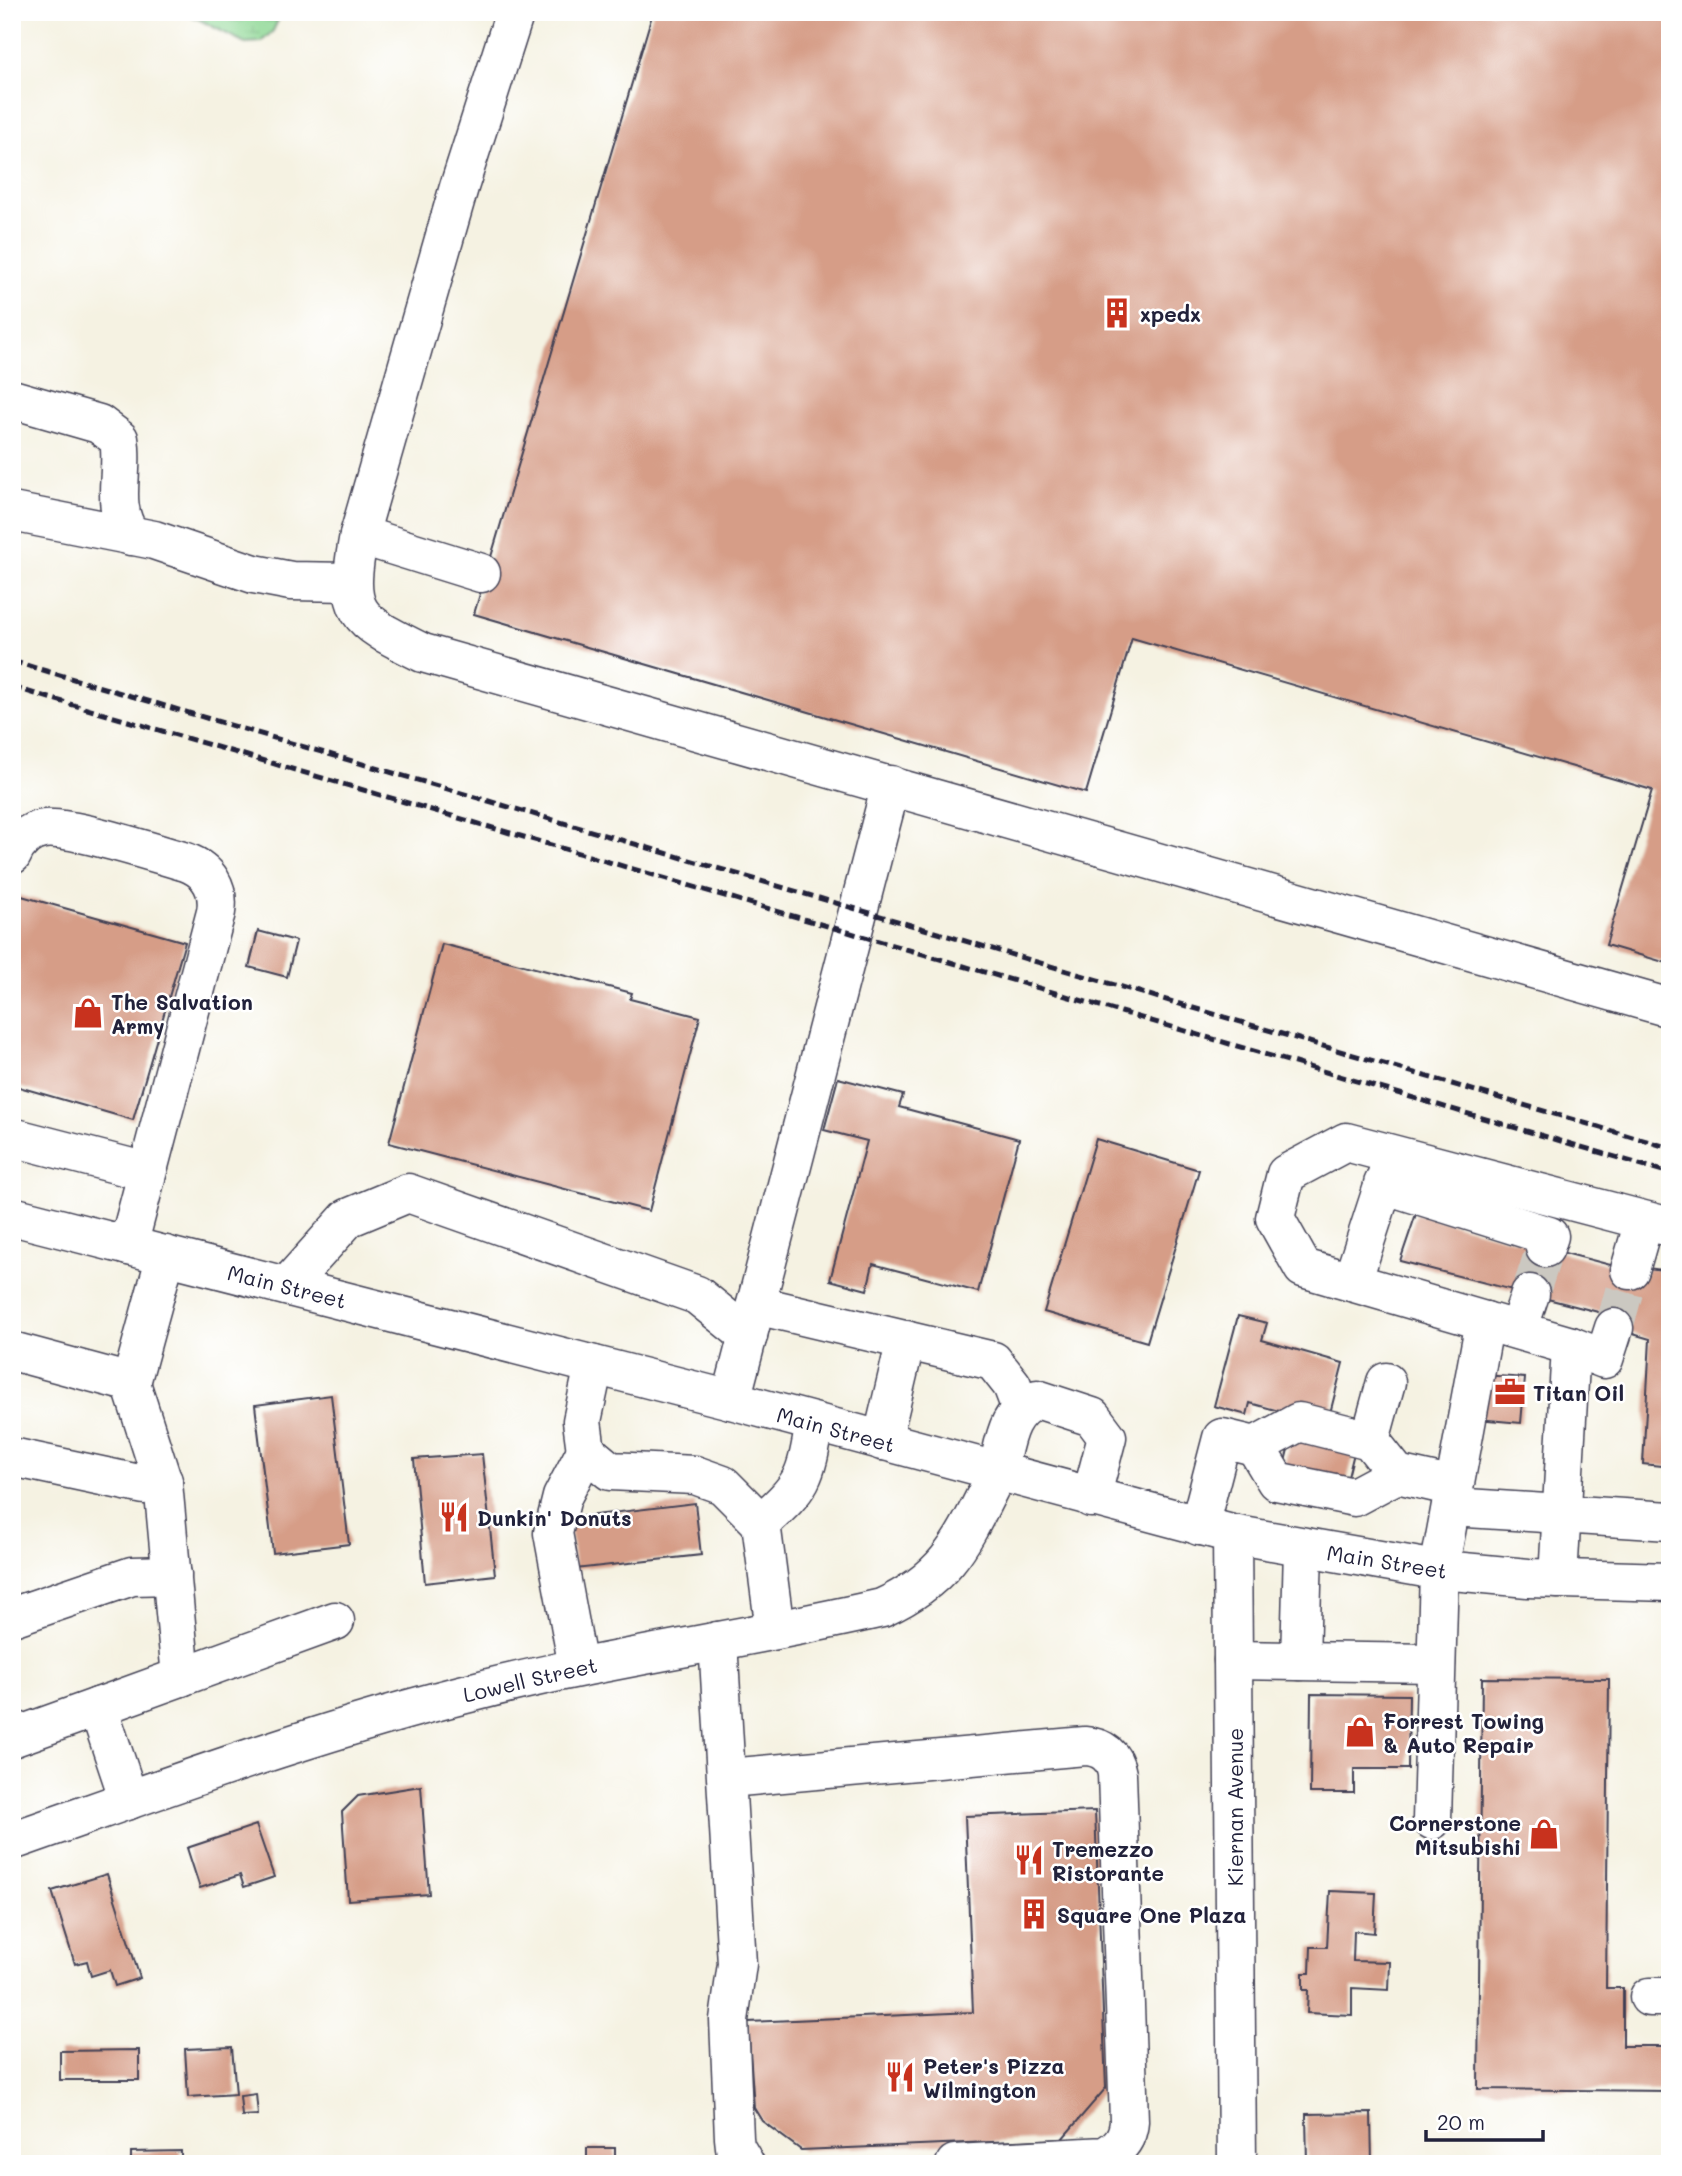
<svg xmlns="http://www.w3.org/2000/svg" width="1682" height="2176" font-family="Mali,sans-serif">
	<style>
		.wetland { fill: url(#wetland-marsh); stroke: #577c67; stroke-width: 2 }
		.building { fill: #d69d87 }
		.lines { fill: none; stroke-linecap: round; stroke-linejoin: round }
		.minor-tunnel { stroke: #cbc8c1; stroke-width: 38; stroke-dasharray: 38 19; stroke-linecap: butt }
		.minor-casing { stroke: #424154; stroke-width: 41 }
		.major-casing { stroke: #424154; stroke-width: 41 }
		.minor { stroke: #fff; stroke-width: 38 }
		.major { stroke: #fff; stroke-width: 38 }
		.rail { stroke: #22223b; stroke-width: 5; stroke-dasharray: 10 5; stroke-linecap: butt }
		.labels { text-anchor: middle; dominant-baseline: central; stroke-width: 5; stroke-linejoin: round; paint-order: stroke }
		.poi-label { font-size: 21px; font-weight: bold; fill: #22223b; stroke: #fff; text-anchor: start }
		.street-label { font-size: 21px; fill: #22223b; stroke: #fff }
	</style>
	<defs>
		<pattern id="wetland-marsh" width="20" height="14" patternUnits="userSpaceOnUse" patternTransform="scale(1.75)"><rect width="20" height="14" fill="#8cd793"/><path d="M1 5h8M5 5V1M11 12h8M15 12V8" fill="none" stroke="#78b880"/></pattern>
	</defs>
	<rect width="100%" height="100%" fill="#fff"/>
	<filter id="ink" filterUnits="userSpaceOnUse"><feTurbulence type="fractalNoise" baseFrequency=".0143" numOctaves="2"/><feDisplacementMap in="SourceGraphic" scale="14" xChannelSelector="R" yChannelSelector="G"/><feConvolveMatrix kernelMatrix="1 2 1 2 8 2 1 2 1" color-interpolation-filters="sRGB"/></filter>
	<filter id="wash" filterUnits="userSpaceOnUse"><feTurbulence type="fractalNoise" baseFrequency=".00686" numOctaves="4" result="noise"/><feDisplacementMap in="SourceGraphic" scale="28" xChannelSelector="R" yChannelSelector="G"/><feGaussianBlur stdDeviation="1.57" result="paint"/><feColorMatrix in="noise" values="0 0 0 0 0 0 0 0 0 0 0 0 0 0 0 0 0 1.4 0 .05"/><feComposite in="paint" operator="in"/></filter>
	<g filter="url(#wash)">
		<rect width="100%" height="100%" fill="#f5f2e2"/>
		<!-- wetland -->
		<path class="wetland" d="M184,12H282L273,31L261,42L245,43Z"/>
		<g id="blocks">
			<!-- building -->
			<g class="building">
				<path d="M653,12H1670V964L1606,945L1652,790L1132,638L1086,793L474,614Z"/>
				<path d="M18,895L185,942L133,1120L12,1085V914Z"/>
				<path d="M258,931L296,941L287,977L249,967Z"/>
				<path d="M442,944L632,993L630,999L700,1017L649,1211L389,1143Z"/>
				<path d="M838,1078L903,1095L899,1107L1019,1139L978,1292L873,1264L867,1290L830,1280L867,1141L824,1130Z"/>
				<path d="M1096,1139L1199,1170L1147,1342L1044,1312Z"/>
				<path d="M1416,1214L1645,1274L1648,1268L1670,1271V1467L1643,1464L1650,1339L1599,1324L1602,1313L1400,1261Z"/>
				<path d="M1238,1316L1267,1323L1262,1340L1343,1363L1329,1417L1288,1406L1286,1413L1250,1403L1247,1415L1214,1406Z"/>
				<path d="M1483,1375L1525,1378L1521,1423L1478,1419Z"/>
				<path d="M331,1395L349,1544L273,1553L255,1405Z"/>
				<path d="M1292,1433L1355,1449L1345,1489L1282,1474Z"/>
				<path d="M482,1454L495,1575L425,1583L414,1459Z"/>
				<path d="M695,1503L701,1555L575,1569L569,1518Z"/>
				<path d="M1482,1678L1609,1679L1606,1988H1623V2046H1670V2091L1478,2089Z"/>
				<path d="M1311,1694L1409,1695L1408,1769H1354V1793H1310Z"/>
				<path d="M421,1786L429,1894L348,1900L342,1812L358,1796Z"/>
				<path d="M1095,1811L1106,2088L1062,2139L801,2150L762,2121L754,2108L748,2022L973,2012L965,1816Z"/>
				<path d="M256,1825L274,1877L244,1887L240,1875L200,1888L187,1848Z"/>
				<path d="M107,1874L140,1978L115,1986L110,1970L91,1976L87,1961L75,1964L52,1891Z"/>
				<path d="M1330,1891L1376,1893L1374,1933L1354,1931L1353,1961L1390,1962L1389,1990L1352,1988V2015L1307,2013L1308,1990H1303V1973H1310L1311,1947H1327Z"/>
				<path d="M232,2047L236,2094L188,2097L185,2049Z"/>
				<path d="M139,2050V2080H60V2051Z"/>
				<path d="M256,2094L258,2115L242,2116L240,2096Z"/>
				<path d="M1371,2113L1372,2164H1307L1306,2114Z"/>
				<rect x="587" y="2148" width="28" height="16"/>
				<path d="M181,2151V2164H131V2152Z"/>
			</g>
		</g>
	</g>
	<g filter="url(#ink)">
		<use href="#blocks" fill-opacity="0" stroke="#424154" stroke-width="2"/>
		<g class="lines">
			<!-- minor-tunnel -->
			<g class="minor-tunnel">
				<path d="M1530,1294L1545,1248"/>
				<path d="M1614,1328L1630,1270"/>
			</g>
			<!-- minor casing -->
			<g class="minor-casing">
				<g id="minor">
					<path d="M515,12L459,187L359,535C344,614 354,619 423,653L1670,1008"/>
					<path d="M12,399L99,424L119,439C125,474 109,504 131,536"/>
					<path d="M12,512L154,540L254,574L291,581L350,582"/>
					<path d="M359,535L481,573"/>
					<path d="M12,855C18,841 29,831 44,829C69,825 157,854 186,862C208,870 220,888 216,912L128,1246"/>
					<path d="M12,1137L147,1172"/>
					<path d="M1383,1184L1549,1236L1545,1248"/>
					<path d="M1630,1270L1644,1221"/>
					<path d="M1352,1282L1392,1159"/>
					<path d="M287,1286L348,1218L408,1193L697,1295L748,1336"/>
					<path d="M756,1305L993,1361L1012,1385L1020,1406"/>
					<path d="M1614,1328L1604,1359L1571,1346L1303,1268L1275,1218L1286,1174L1346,1142L1670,1227"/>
					<path d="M1518,1330L1530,1294"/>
					<path d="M12,1351L131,1383L166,1255"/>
					<path d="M594,1365L582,1421L586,1451L610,1471L695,1475L723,1485L761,1523L775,1630"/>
					<path d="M131,1383L163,1483L181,1677"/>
					<path d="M731,1400L891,785"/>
					<path d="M1370,1440L1386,1382"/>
					<path d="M882,1441L906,1340"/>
					<path d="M12,1457L144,1485L163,1481"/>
					<path d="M997,1473C1005,1442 1005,1413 1037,1399L1092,1417L1107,1437L1091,1498"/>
					<path d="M1397,1474L1354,1497L1276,1481L1255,1446L1299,1422L1370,1440L1397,1474L1454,1487"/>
					<path d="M1451,1507L1670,1521"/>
					<path d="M761,1523C804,1484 805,1480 815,1423"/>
					<path d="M1199,1526L1222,1438L1255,1446"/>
					<path d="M1232,1534L1237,2164"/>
					<path d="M1558,1579L1571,1346"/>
					<path d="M12,1617L132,1576L172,1575"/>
					<path d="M718,1641L737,1964L729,2020L734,2138L735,2147L745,2164"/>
					<path d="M1233,1660L1436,1663"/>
					<path d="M1300,1661L1303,1548"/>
					<path d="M578,1667L553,1533L562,1497L586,1451"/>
					<path d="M98,1707L335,1621"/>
					<path d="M12,1738L98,1707L129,1800"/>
					<path d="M728,1778L1085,1746C1103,1747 1114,1756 1117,1774L1129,2121C1128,2138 1120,2148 1105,2156L955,2164"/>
					<path d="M1432,1820L1439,1570L1485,1321"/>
					<path d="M1649,1997H1670"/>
				</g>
			</g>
			<!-- major casing -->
			<g class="major-casing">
				<g id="major">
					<path d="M12,1216L731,1400L1232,1534L1431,1569L1528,1578L1670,1582"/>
					<path d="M12,1841C166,1787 319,1730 477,1691C611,1657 748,1639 882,1608C952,1576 964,1537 997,1473"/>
				</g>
			</g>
			<!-- minor -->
			<use href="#minor" class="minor"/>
			<!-- major -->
			<use href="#major" class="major"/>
			<!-- rail -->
			<g class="rail">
				<path d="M12,661L1670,1148"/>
				<path d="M12,687L1670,1173"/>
			</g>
		</g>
	</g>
	<!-- icons -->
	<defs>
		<g id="building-bare" transform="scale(2.415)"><path d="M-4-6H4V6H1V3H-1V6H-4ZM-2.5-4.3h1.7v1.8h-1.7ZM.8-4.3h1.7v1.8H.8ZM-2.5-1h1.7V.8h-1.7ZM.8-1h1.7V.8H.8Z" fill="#c8321e" stroke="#fff" stroke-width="2.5" paint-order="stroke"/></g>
		<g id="shop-bare" transform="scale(2.415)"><path d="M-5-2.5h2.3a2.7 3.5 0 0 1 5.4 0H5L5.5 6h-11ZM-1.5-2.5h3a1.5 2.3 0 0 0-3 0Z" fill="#c8321e" stroke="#fff" stroke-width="2.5" paint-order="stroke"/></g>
		<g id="office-bare" transform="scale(2.415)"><path d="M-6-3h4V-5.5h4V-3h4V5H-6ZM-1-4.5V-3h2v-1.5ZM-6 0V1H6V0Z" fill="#c8321e" stroke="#fff" stroke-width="2.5" paint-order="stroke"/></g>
		<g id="restaurant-bare" transform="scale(2.415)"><path d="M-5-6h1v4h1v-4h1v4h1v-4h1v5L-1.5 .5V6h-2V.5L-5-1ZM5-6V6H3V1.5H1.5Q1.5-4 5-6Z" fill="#c8321e" stroke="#fff" stroke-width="2.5" paint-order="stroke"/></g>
	</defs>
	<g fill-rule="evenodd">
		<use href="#building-bare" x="1117" y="313"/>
		<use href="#shop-bare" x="88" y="1013"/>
		<use href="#office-bare" x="1510" y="1392"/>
		<use href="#restaurant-bare" x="454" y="1517"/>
		<use href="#shop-bare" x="1360" y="1732"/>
		<use href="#shop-bare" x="1544" y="1834"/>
		<use href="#restaurant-bare" x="1029" y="1860"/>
		<use href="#building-bare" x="1034" y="1914"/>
		<use href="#restaurant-bare" x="900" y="2077"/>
	</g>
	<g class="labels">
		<!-- poi labels -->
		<g class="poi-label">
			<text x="1140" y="313">xpedx</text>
			<text x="111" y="1001">The Salvation<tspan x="111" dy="24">Army</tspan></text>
			<text x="1533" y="1392">Titan Oil</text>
			<text x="477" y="1517">Dunkin' Donuts</text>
			<text x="1383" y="1720">Forrest Towing<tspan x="1383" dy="24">&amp; Auto Repair</tspan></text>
			<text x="1521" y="1822" text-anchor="end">Cornerstone<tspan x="1521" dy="24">Mitsubishi</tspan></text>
			<text x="1052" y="1848">Tremezzo<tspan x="1052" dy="24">Ristorante</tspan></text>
			<text x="1057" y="1914">Square One Plaza</text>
			<text x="923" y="2065">Peter's Pizza<tspan x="923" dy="24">Wilmington</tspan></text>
		</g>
		<!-- street labels -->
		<g class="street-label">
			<text transform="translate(287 1286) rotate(14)">Main Street</text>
			<text transform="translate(836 1429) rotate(15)">Main Street</text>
			<text transform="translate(1387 1561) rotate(9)">Main Street</text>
			<text transform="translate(530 1679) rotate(-13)">Lowell Street</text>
			<text transform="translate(1234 1807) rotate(-90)">Kiernan Avenue</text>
		</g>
	</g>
	<!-- margin -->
	<rect width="1682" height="2176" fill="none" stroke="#fff" stroke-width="42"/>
	<!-- scale -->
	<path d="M1426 2130v10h117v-10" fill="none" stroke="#22223b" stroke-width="3.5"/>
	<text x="1437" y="2130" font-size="21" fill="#22223b" stroke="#ffffff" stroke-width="5" paint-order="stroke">20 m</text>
</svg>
